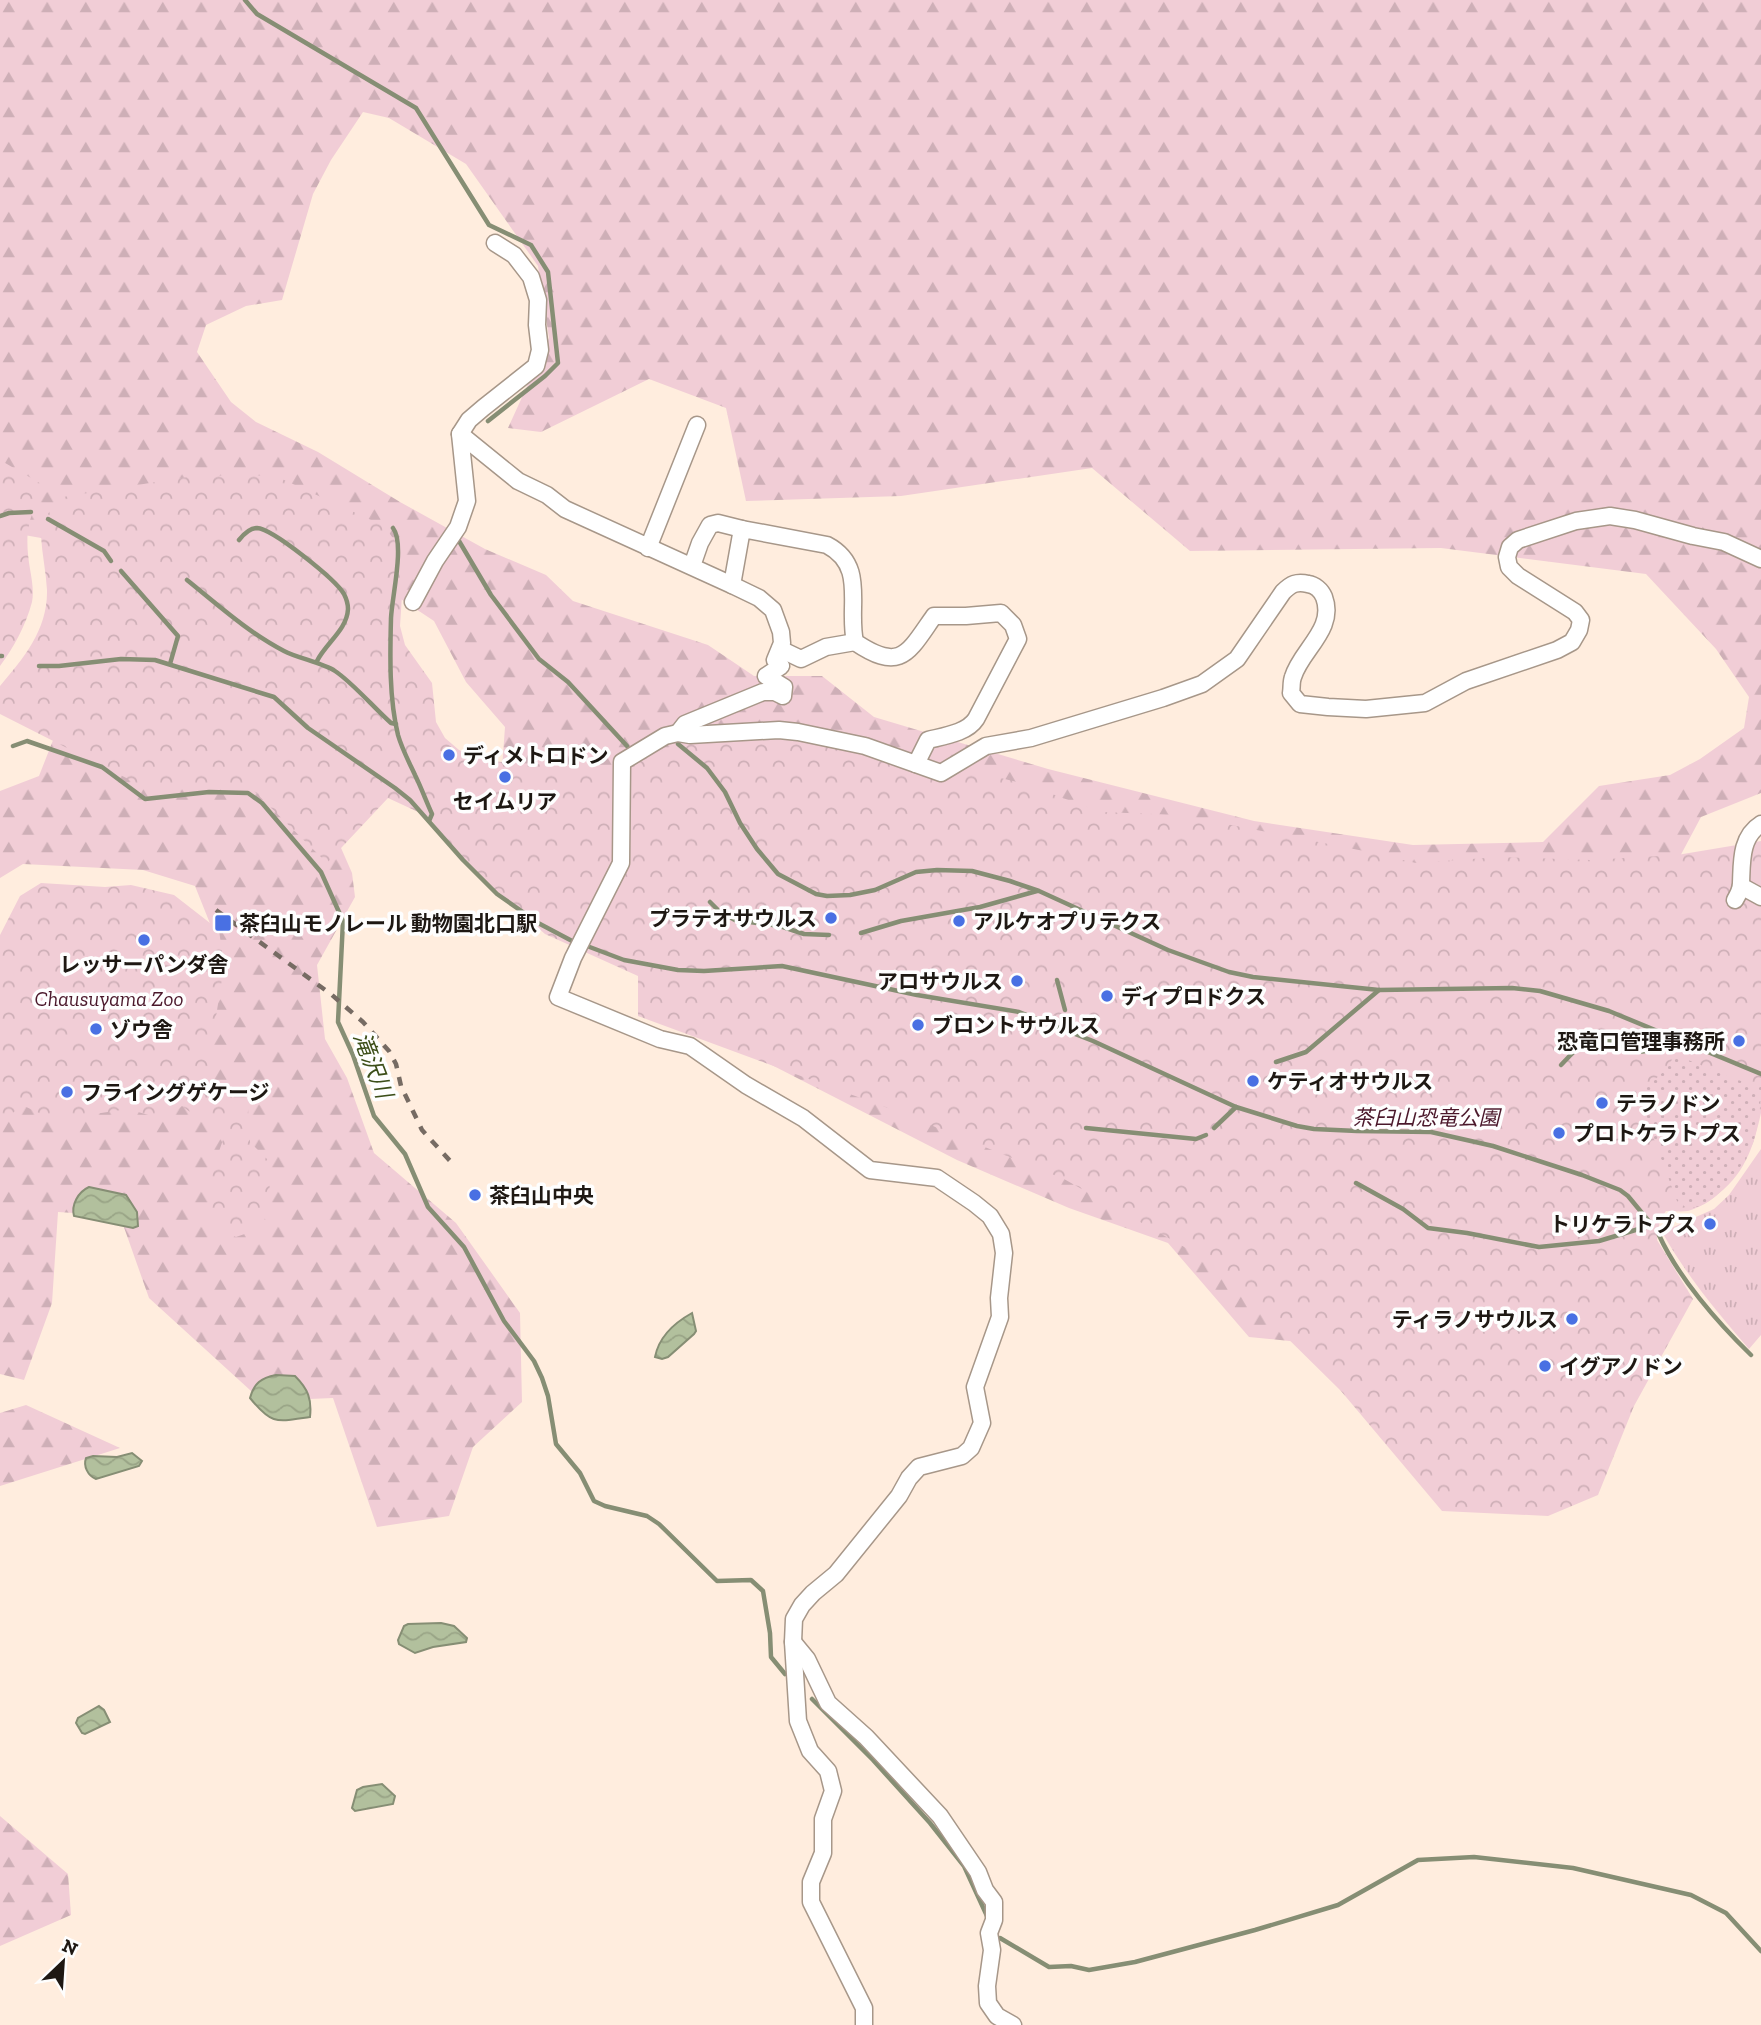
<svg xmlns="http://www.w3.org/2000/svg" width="1761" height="2025" font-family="'Zilla Slab','Noto Sans JP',serif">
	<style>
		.grass { fill: url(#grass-tufts) }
		.forest { fill: url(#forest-firs); fill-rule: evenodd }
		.park { fill: url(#park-crowns) }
		.garden { fill: url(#garden-dots) }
		.water { fill: url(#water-waves); stroke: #868e74; stroke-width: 2 }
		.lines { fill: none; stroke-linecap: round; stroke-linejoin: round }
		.stream { stroke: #868e74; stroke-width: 4.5 }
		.street-casing { stroke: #a79789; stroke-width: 19 }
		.street { stroke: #fff; stroke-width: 16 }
		.rail { stroke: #766b63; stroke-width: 4.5; stroke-dasharray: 9 9; stroke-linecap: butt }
		.poi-dot { fill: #4970e3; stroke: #fefefe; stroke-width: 2.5 }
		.labels { text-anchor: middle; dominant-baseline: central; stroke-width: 7; stroke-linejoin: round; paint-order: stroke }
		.poi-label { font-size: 21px; font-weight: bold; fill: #1e1813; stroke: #fefefe; text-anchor: start }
		.park-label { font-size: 21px; font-style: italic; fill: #4b182b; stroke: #fefefe }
		.water-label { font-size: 23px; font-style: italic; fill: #3c4e18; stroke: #fefefe }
	</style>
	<defs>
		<pattern id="grass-tufts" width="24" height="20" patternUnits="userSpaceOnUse" patternTransform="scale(1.75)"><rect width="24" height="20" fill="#f1cdd6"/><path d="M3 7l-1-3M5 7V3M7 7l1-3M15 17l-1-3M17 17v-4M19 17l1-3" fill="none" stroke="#ceafb7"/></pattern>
		<pattern id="forest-firs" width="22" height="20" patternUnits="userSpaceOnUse" patternTransform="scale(1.75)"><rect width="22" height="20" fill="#f1cdd6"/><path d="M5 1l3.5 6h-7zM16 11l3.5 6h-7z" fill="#ceafb7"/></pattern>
		<pattern id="park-crowns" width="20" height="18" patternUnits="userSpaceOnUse" patternTransform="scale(1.75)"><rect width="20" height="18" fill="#f1cdd6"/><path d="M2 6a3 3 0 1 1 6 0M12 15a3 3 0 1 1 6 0" fill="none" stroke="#ceafb7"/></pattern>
		<pattern id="garden-dots" width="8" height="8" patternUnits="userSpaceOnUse" patternTransform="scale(1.75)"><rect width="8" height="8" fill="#f1cdd6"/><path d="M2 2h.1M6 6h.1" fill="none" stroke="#ceafb7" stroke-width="1.8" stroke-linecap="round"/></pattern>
		<pattern id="water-waves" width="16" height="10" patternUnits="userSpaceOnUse" patternTransform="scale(1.75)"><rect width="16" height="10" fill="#b2c09d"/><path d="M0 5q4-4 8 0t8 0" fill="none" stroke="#99a486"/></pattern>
	</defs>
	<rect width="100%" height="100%" fill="#ffedde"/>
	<!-- grass -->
	<path class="grass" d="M1761,1149V1335L1749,1349C1717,1312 1686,1275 1662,1232L1714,1209L1729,1195Z"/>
	<!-- forest -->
	<g class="forest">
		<path d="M0,0H1761V793L1701,817L1652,909L1048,1087L1358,1348L1249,1337L1168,1243L1069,1208L957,1160L674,1015L501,783L505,727L466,682L434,621L360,572L114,551L13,533L0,552ZM363,112L389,118L466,164L538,266L549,338L508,428L541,432L649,379L726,408L746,501L901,496L1092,468L1190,551L1441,548L1646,574L1716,649L1749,697L1744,728L1700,759L1670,775L1599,786L1543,842L1413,845L1254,821L1048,769L874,717L822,676H754L708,645L573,601L546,575L485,549L400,502L318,452L256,422L231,402L197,352L206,325L246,306L282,300L313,194L331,160Z"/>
		<path d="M143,706L331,825L352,873L355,897L317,965L325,1039L347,1078L374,1153L456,1223L520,1313L522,1402L473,1447L449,1516L377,1527L333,1398L262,1401L149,1298L120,1216L58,1212L52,1303L24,1380L0,1374V1059L223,956L195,886L143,870L23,864L0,878V791L39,776L59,725Z"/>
		<path d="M26,1405L120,1448L0,1486V1413Z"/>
		<path d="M0,1816L68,1874L71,1915L0,1946Z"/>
	</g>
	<!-- park -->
	<g class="park">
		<path d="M0,460L50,489C25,511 25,539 30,569C32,580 34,592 32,602C26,625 14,647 0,666Z"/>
		<path d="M255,475L282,479L384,526L398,545L403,580L400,626L405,645L432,683L436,722L445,738L459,750L488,761L566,766L595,771L646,759L670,747L712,741L780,738L844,748L936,780L968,770L1025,784L1101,812L1180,815L1369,852L1416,863L1499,857L1590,860L1677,855L1761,841V1113C1753,1149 1744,1176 1713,1198C1706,1203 1696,1209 1688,1211C1681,1212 1673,1211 1666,1211L1660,1220L1657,1240L1693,1299L1634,1406L1598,1495L1548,1516L1442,1511L1341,1391L1209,1261L1064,1179L896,1111L638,1016V976L545,934L462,861L429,817L388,798L327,863L252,789L146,788L0,714V686C24,658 48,629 47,590C46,572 42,554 41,536C43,519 50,508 63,497L193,476Z"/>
		<path d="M41,883L105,887L131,885L174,895L219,930L224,966L206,1080L248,1108L250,1142L269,1161L270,1201L262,1228L236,1237L212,1227L208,1183L224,1137L182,1106L165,1120L128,1109L54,1120L22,1105L0,1124V935L20,896Z"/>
	</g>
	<!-- garden -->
	<path class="garden" d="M1678,1056L1746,1083L1761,1086C1761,1104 1759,1122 1754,1140C1746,1163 1705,1228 1677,1201L1636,1091C1653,1082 1663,1075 1673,1058Z"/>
	<!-- water -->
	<g class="water">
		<path d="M89,1187L126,1195L137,1212L138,1226L133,1228L74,1216C71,1205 78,1192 89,1187Z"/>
		<path d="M692,1313L696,1331L694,1334L668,1357L662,1359L655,1357C659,1336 674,1323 692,1313Z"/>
		<path d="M276,1375L295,1376C308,1389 312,1399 310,1417C276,1422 272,1425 250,1398C254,1383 261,1378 276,1375Z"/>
		<path d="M132,1453L142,1461L139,1466L96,1479C88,1476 83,1466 86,1458L93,1456L117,1457Z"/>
		<path d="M441,1623L454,1626L467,1638L466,1642L433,1647L415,1653L399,1644L398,1640L404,1626L408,1624Z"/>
		<path d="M99,1706L104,1710L110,1722L85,1734L82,1733L76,1723L78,1718Z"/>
		<path d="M382,1784L395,1796L393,1804L355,1811L352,1808L357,1790L363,1787Z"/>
	</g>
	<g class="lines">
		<!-- stream -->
		<g class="stream">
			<path d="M245,0L257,14L416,108L489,225L531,245L548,272L558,363L545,376L488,421"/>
			<path d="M0,516L9,513L31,512"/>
			<path d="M48,519L104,551L111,561"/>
			<path d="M393,528C405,544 392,596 391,618C390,656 389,698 398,735C402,749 409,762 415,775C421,787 426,801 432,814L429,821"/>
			<path d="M239,540C243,535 250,528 257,528C273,529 335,579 344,594C346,598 348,605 348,609C347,630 326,643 317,661"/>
			<path d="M459,541L491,595L539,659L568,682L627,746"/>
			<path d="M121,571L178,636L170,664"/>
			<path d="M187,580C218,605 249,633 284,651C297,658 323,663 335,671C353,683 374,708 391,723L396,724"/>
			<path d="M0,656H2"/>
			<path d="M39,666H59L121,659L155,660L274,697L308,728L395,788L410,800L463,860L497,894L540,924L574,942"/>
			<path d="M678,744L707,768L725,792L740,823L757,849L778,874L816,894L827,896L850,895L875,890L916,872L937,870L972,871L1010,881L1039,891L1168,950L1229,972L1253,977L1379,990L1512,988L1540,991L1609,1011L1761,1074"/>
			<path d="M13,746L27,741L102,767L145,799L209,792L248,793L262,803L321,872L343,921L338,1022L353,1055L374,1116L405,1154L428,1207L464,1247L504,1321L534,1361L542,1378L548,1396L556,1444L580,1473L594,1501L605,1506L647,1516L659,1524L717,1581L751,1580L763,1591L770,1633L771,1657L785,1674"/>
			<path d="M710,902L720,912L735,920L780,926L804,934L829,935"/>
			<path d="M861,933L901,921L980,907L1037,891"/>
			<path d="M587,946L624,960L678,970L704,971L782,966L917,995L1019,1012L1093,1041L1236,1107L1297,1126L1314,1129L1357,1131L1431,1132L1493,1146L1582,1175L1620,1190L1628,1196L1652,1225L1599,1241L1539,1247L1467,1233L1428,1228L1403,1209L1356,1183"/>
			<path d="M1057,980L1065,1010"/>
			<path d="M1276,1062L1306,1052L1379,990"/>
			<path d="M1561,1065C1570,1056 1579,1044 1592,1041C1627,1032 1630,1072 1669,1037"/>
			<path d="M1086,1128L1196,1139L1206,1135"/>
			<path d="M1214,1128L1236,1107"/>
			<path d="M1659,1235C1678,1277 1717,1322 1751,1355"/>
			<path d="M812,1699L873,1760L930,1823L964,1866L987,1916"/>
			<path d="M1000,1938L1049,1967L1071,1966L1089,1970L1135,1962L1255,1930L1338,1905L1418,1860L1474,1857L1573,1868L1691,1895L1726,1913L1761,1951"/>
		</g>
		<!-- street casing -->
		<g class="street-casing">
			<g id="street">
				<path d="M460,434L518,481L547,495L565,509L732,585L742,529L827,545C867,566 847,606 855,642C901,673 908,653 934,616H966L1001,613L1013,625L1018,639L976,719C967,733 944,736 928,740L916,764"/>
				<path d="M648,548L697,425"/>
				<path d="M692,566L700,543L710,525L718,523L742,529"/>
				<path d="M413,602L435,561L458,527L467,501L460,434L469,420L483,408L536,366L540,350L537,325L538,300L531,277L514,255L495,243"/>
				<path d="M780,649L801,659L826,647L855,642"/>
				<path d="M678,733L685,724L763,692H775L783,696L784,687L766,676L781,666L775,660L782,643L781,632L773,610L759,598L732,585"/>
				<path d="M1741,886L1761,897"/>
				<path d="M1735,900C1738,895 1741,889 1741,883C1742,863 1740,837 1761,824"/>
				<path d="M793,1642L807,1659L828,1703L866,1737L940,1816L978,1872L985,1890L994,1902V1920L989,1933L992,1950L987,1986L988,2003L997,2016L1013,2025"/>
				<path d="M864,2025V2008L811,1902V1882L823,1853V1819L833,1791L828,1771L810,1751L798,1721L793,1642L794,1619L802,1605L813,1593L836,1574L899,1496L909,1478L919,1467L962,1456L971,1448L982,1423L975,1387L1000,1317L999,1298L1004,1253L1001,1234L990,1216L974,1203L937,1178L870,1170L803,1118L746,1085L690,1046L660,1039L558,997L573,958L621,863L622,762L665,736L678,733L690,735L779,730L798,732L865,746L941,773L986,746L1031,738L1163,698L1202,684L1237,659L1283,592C1291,584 1297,581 1308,584C1315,585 1321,590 1324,597C1336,629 1301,650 1293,677C1291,682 1292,688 1291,693L1300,704L1328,707L1366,709L1425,703L1466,681L1557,650L1572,642L1579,630L1581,620L1575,612L1518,576L1509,567L1507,557L1510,547L1518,540L1576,521L1610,516L1635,520L1693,536L1724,542L1761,559"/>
			</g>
		</g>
		<!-- street -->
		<use href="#street" class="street"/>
		<!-- rail -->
		<path class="rail" d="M216,910L332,995L363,1022L389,1051L396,1064L401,1086L422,1130L452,1163"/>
	</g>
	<!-- markers -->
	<g class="poi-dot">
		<circle cx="449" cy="755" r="7"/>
		<circle cx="505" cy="777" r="7"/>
		<circle cx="831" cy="918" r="7"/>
		<circle cx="959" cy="921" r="7"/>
		<rect x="214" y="914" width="18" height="18" rx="3.5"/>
		<circle cx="144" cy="940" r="7"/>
		<circle cx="1017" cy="981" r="7"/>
		<circle cx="1107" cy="996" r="7"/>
		<circle cx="918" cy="1025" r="7"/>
		<circle cx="96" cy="1029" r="7"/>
		<circle cx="1739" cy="1041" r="7"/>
		<circle cx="1253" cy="1081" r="7"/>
		<circle cx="67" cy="1092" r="7"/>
		<circle cx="1602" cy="1103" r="7"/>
		<circle cx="1559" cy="1133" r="7"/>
		<circle cx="475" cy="1195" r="7"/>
		<circle cx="1710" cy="1224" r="7"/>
		<circle cx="1572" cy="1319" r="7"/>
		<circle cx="1545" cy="1366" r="7"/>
	</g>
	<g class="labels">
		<!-- poi labels -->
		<g class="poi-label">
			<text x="463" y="755">ディメトロドン</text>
			<text x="505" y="801" text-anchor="middle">セイムリア</text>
			<text x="817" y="918" text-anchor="end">プラテオサウルス</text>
			<text x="973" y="921">アルケオプリテクス</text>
			<text x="239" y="923">茶臼山モノレール 動物園北口駅</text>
			<text x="144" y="964" text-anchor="middle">レッサーパンダ舎</text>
			<text x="1003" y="981" text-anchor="end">アロサウルス</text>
			<text x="1121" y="996">ディプロドクス</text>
			<text x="932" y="1025">ブロントサウルス</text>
			<text x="110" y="1029">ゾウ舎</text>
			<text x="1725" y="1041" text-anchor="end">恐竜口管理事務所</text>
			<text x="1267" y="1081">ケティオサウルス</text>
			<text x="81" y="1092">フライングゲケージ</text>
			<text x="1616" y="1103">テラノドン</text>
			<text x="1573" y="1133">プロトケラトプス</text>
			<text x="489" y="1195">茶臼山中央</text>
			<text x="1696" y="1224" text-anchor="end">トリケラトプス</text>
			<text x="1558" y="1319" text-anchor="end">ティラノサウルス</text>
			<text x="1559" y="1366">イグアノドン</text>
		</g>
		<!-- park labels -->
		<g class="park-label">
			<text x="109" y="998">Chausuyama Zoo</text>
			<text x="1426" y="1117">茶臼山恐竜公園</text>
		</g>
		<!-- water labels -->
		<g class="water-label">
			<text transform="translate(373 1065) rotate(69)">滝沢川</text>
		</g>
	</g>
	<!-- north arrow -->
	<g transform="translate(63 1962) rotate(25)" stroke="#fefefe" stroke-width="5" paint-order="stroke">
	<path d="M0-5L12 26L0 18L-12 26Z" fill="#1e1813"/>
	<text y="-10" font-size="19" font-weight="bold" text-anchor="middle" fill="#1e1813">N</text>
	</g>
</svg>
